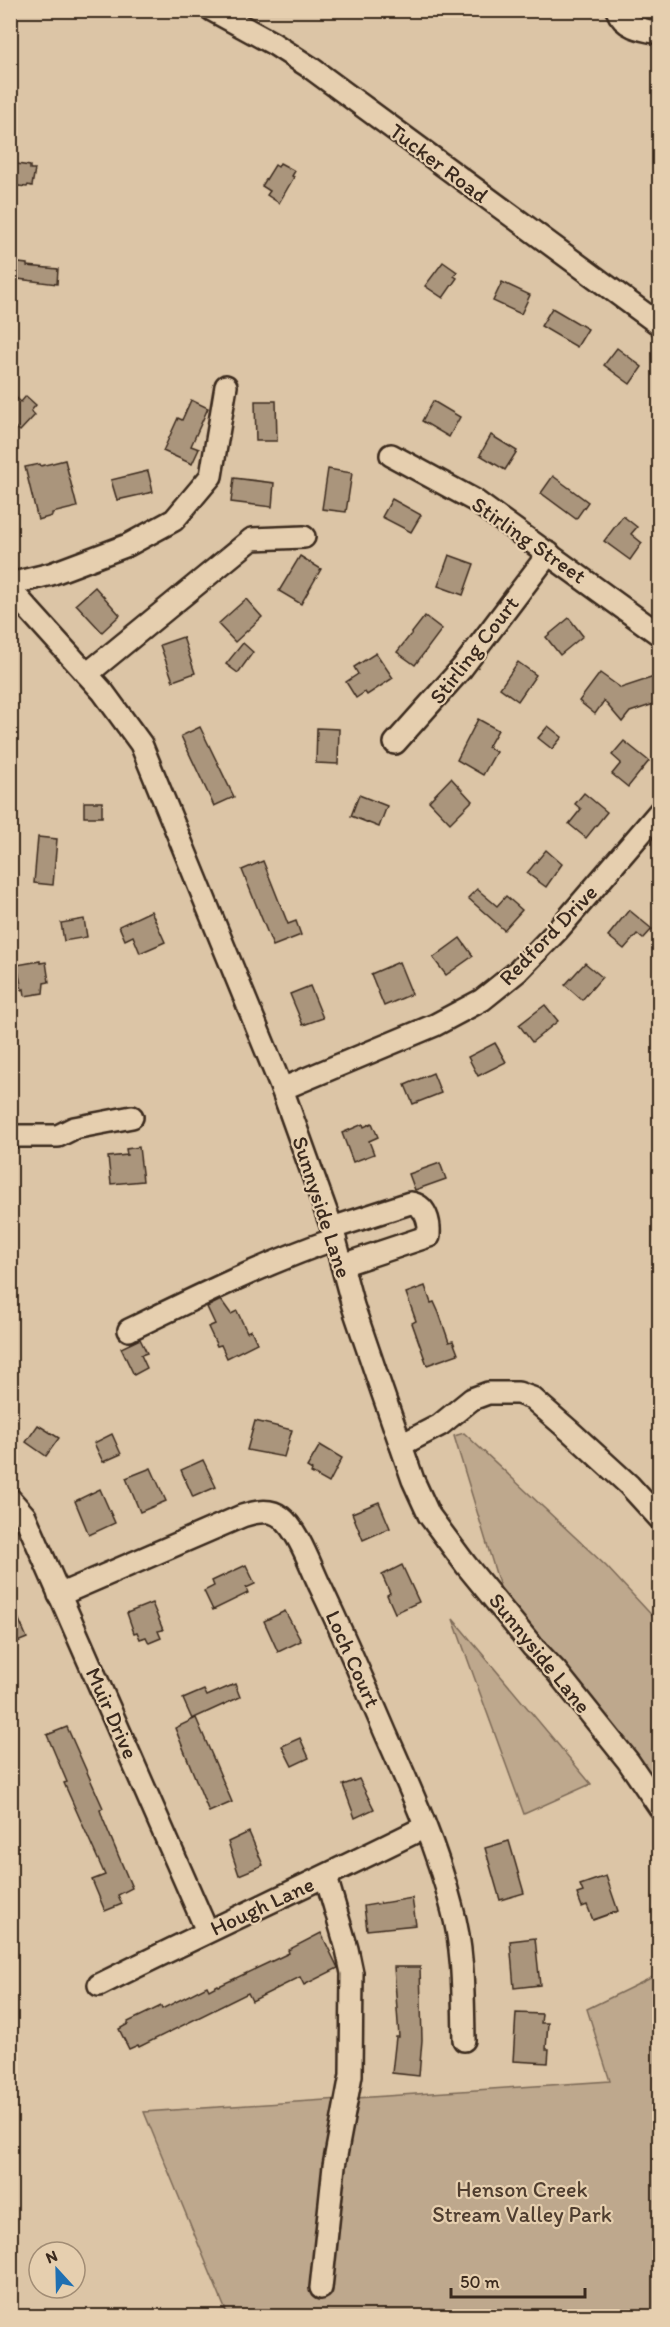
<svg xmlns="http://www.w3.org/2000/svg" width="670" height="2327" font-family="Itim,sans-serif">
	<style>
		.green { fill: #bea88d; stroke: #7c6956; stroke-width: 1.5 }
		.building { fill: #aa957c; stroke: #3b2a1e; stroke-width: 1.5 }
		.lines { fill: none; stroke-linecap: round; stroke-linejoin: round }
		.minor-casing { stroke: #3b2a1e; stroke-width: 26 }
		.minor { stroke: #e6cfaf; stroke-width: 21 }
		.labels { text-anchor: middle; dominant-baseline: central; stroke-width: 4.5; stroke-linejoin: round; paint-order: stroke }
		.street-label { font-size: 22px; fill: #3b2a1e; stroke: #e6cfaf }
		.park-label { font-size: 22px; fill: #4f3d2f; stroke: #e6cfaf }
	</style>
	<rect width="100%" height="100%" fill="#dcc5a6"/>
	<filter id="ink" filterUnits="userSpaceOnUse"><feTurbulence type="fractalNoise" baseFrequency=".0167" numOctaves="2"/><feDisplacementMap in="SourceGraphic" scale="12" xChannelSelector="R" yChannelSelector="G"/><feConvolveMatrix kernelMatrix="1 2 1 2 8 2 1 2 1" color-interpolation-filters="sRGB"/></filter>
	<g filter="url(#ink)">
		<!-- green -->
		<g class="green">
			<path d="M464,1433L606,1566L659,1623V1818L514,1633L454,1436Z"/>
			<path d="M453,1619L591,1784L524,1814Z"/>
			<path d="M659,1974V2316H228L144,2112L610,2081L587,2009Z"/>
		</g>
		<!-- building -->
		<g class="building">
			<path d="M10,163L30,166V169H35L32,186L28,185L27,187L10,185Z"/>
			<path d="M280,163L295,171L292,176L294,177L279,203L267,195L270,191L262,186L275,165L278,167Z"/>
			<path d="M10,262L27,264V266L58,269L57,284L10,278Z"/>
			<path d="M443,262L457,272L454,276L457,278L443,298L425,286Z"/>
			<path d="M502,282L530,295L521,314L493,301Z"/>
			<path d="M552,308L588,329L577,347L541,326Z"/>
			<path d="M617,348L642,367L630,384L604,365Z"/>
			<path d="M10,392L21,402L26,396L36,405L31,411L35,415L20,431L10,423Z"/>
			<path d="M191,400L208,408L191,446L199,449L192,464L163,451L178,418L182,420Z"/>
			<path d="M255,401H276L277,441H256Z"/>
			<path d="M433,401L460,417L449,437L422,421Z"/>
			<path d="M491,435L517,451L505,470L480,455Z"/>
			<path d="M65,460L77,507L52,513V516L38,520L25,467L40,464L41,466Z"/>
			<path d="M328,469L352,473L346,512L322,509Z"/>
			<path d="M148,471L153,492L117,500L111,480Z"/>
			<path d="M553,476L588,502L576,519L541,493Z"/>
			<path d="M234,478L274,483L272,507L231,502Z"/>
			<path d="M392,499L421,515L411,532L382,517Z"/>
			<path d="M623,516L637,527L631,534L642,543L630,560L604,541Z"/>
			<path d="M449,555L474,564L463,595L438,586Z"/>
			<path d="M300,556L321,569L301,604L279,591Z"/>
			<path d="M95,587L120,615L102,632L76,604Z"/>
			<path d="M246,599L262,617L235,642L218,624Z"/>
			<path d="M425,616L442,629L415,665L397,652Z"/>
			<path d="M569,618L583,636L560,655L546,637Z"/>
			<path d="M183,637L195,673L173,681L160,645Z"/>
			<path d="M243,643L253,652L238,673L226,664Z"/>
			<path d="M376,653L393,678L367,695L365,692L356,698L346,682L358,674L354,667Z"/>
			<path d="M518,662L536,675L518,701L500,688Z"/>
			<path d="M600,673L621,688L660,675V702L630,712L622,722L604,701L595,714L579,701Z"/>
			<path d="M478,719L498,730L488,747L496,752L483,775L457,760Z"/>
			<path d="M548,726L562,737L552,749L538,738Z"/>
			<path d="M200,727L234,797L214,806L181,736Z"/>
			<path d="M317,728L339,729L338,764L316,763Z"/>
			<path d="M624,741L649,761L628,787L612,774L621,763L612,755Z"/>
			<path d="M451,778L472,801L450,823L429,801Z"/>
			<path d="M584,793L607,812L586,838L569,824L581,809L575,804Z"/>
			<path d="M359,795L387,806L379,827L351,816Z"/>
			<rect x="84" y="802" width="18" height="15"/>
			<path d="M38,837L57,839L53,885L34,883Z"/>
			<path d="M546,850L562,864L546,887L527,873Z"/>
			<path d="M263,861L288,924L296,921L301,935L273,946L242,870Z"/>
			<path d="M477,889L497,906L506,896L522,910L504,930L468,898Z"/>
			<path d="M629,910L652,929L643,939L637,934L624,949L608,936Z"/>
			<path d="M151,911L165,942L140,953L133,936L125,940L119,926Z"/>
			<path d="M84,919L87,937L64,941L61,923Z"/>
			<path d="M460,938L473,956L446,975L433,958Z"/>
			<path d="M40,961V963L46,962L49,982L44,983L43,993L25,996L24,989L22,990L17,965Z"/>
			<path d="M399,962L412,994L384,1006L371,974Z"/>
			<path d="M585,963L602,977L582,1000L565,985Z"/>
			<path d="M310,986L323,1018L303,1025L290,994Z"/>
			<path d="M545,1005L558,1021L532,1042L519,1025Z"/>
			<path d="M495,1043L506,1062L478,1076L468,1057Z"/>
			<path d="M433,1073L441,1093L413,1104L405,1085Z"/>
			<path d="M372,1123L378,1137L369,1141L374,1154L353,1162L342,1133L363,1124L364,1127Z"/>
			<path d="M139,1147L143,1181L111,1184L108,1157L127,1155L126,1149Z"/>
			<path d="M440,1163L446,1179L415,1190L409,1174Z"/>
			<path d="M425,1286L431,1303L434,1302L439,1313L449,1342L453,1341L458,1354L427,1365L412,1323L416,1321L406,1293Z"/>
			<path d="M221,1300L231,1314L237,1311L247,1332L251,1330L257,1343L227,1358L221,1345L217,1346L208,1327L215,1324L207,1307Z"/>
			<path d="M140,1339L147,1353L141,1355L147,1368L134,1375L121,1348Z"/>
			<path d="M255,1421L292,1430L284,1457L247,1450Z"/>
			<path d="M38,1425L59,1438L46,1456L26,1442Z"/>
			<path d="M112,1434L121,1454L103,1462L94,1443Z"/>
			<path d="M320,1445L342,1458L329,1483L311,1473L312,1470L307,1467Z"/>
			<path d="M203,1460L216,1487L193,1497L181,1470Z"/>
			<path d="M151,1468L166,1501L140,1512L126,1478Z"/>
			<path d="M100,1489L115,1523L89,1535L75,1501Z"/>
			<path d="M379,1502L390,1528L363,1540L352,1513Z"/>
			<path d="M246,1565L255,1584L246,1588L248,1593L213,1610L204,1591L214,1586L212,1581Z"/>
			<path d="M402,1565L419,1602L395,1613L387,1595L390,1593L382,1575Z"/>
			<path d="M10,1599L27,1638L10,1645Z"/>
			<path d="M152,1603L163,1630L158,1631L161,1638L149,1643L146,1637L140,1639L137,1632L134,1633L127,1613Z"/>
			<path d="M285,1611L301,1641L278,1652L264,1621Z"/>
			<path d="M235,1684L240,1697L192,1719L183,1699L204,1690L207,1696Z"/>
			<path d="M196,1718L232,1802L209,1812L175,1728Z"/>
			<path d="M67,1727L103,1808L100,1810L103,1819L132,1888L118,1895L122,1904L105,1911L92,1880L105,1875L64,1783L67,1782L47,1735Z"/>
			<path d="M300,1738L309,1758L292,1766L282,1746Z"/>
			<path d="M359,1779L374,1809L355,1818L343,1785Z"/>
			<path d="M249,1832L263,1865L239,1875L228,1842Z"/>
			<path d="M509,1841L524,1893L500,1900L485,1848Z"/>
			<path d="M606,1876L618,1911L593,1920L587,1905L582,1907L577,1894L583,1892L580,1885Z"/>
			<path d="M412,1898L416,1925L367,1930L364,1906Z"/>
			<path d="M321,1933L338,1968L304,1985L300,1977L252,2001L248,1993L139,2047L138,2045L129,2049L119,2029L128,2024V2022L161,2006L162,2009L207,1986L209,1990L218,1985L219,1986L289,1953L288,1950Z"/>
			<path d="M535,1938L540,1985L514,1988L510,1941Z"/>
			<path d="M394,1967H420L422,2040L419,2076L392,2073L396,2037H399Z"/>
			<path d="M516,2013L542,2014L541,2023H548L546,2049H549L548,2063L513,2061Z"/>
		</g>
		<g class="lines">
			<!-- minor casing -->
			<g class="minor-casing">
				<g id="minor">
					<path d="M212,10L274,44L311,68L660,325"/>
					<path d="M617,10C624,28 643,30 660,33"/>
					<path d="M391,455L474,500L660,635"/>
					<path d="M10,584L51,574L128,545L174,520L211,476L226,386"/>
					<path d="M10,589L103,692L141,744L282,1089L332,1228L353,1306L382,1391L413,1480L429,1515L466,1565L533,1647L556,1671L628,1761L660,1808"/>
					<path d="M87,674L252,539L304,537"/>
					<path d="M395,743L462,668L549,553"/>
					<path d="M282,1089L435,1025L482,1000L518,971L557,931L660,811"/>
					<path d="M10,1136H58L74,1128L132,1117"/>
					<path d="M332,1228L410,1203C426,1205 430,1222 429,1236L342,1265"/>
					<path d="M129,1330C197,1297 263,1264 335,1239"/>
					<path d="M401,1445L440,1425L472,1399L488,1393H518L532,1398L571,1432L629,1485L660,1519"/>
					<path d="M10,1499L25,1516L207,1931"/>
					<path d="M59,1595L242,1516C254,1512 270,1508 281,1517C299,1531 311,1568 321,1588C344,1636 365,1685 386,1734C411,1790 437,1848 452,1908C464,1950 463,1997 464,2040"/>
					<path d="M99,1985C207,1931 317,1881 425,1827"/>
					<path d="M321,2288L334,2166L351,2075L352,1973L347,1949L326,1877"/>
				</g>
			</g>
			<!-- minor -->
			<use href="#minor" class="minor"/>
		</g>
	</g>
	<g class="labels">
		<!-- street labels -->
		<g class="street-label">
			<text transform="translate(439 163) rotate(37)">Tucker Road</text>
			<text transform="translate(529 540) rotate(35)">Stirling Street</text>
			<text transform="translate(474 650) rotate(-52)">Stirling Court</text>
			<text transform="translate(548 935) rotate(-46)">Redford Drive</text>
			<text transform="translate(322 1207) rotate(72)">Sunnyside Lane</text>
			<text transform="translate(540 1653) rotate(51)">Sunnyside Lane</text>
			<text transform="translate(353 1659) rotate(66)">Loch Court</text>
			<text transform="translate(112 1713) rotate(66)">Muir Drive</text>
			<text transform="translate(262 1906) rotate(-25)">Hough Lane</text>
		</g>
		<!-- park labels -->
		<g class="park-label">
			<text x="522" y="2189">Henson Creek<tspan x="522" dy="25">Stream Valley Park</tspan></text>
		</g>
	</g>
	<!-- margin -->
	<rect width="670" height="2327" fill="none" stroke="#e6cfaf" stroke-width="36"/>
	<rect x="18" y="18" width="634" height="2291" fill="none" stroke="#3b2a1e" stroke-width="2" filter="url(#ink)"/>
	<!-- north arrow -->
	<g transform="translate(57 2270) rotate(338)"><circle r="28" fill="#e6cfaf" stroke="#a28d75" stroke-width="1.5"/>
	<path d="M0-4.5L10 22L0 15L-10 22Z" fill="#1f6fb2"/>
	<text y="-9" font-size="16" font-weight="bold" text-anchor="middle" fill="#3b2a1e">N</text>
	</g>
	<!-- scale -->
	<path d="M451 2288v9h134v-9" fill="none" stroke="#3b2a1e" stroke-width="3"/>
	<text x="460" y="2288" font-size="18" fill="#3b2a1e" stroke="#e6cfaf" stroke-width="4.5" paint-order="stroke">50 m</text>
</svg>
